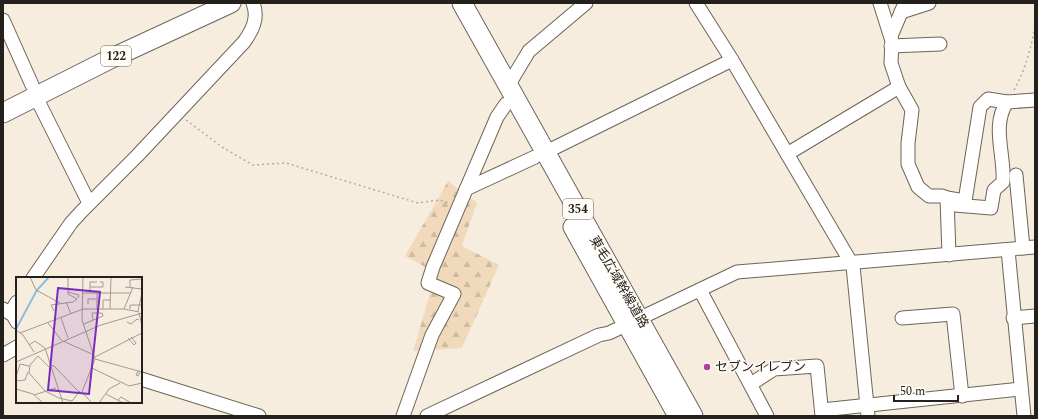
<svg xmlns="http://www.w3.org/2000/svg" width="1038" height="419" font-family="Spectral,'Noto Sans JP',serif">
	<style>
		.forest { fill: url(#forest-firs) }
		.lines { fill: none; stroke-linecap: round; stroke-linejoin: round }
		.minor-casing { stroke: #6d6458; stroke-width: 15 }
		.highway-casing { stroke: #6d6458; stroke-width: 21 }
		.path { stroke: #b4aca1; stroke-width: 1.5; stroke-dasharray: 2 3; stroke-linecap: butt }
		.minor { stroke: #fff; stroke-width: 13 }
		.highway { stroke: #fff; stroke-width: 19 }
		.poi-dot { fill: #b2409a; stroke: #fffbf5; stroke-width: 1.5 }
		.labels { text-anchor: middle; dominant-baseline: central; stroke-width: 3; stroke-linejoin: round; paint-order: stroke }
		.shield { fill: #fffbf5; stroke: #66625c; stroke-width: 1 }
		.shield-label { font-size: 12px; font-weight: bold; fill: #24201b }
		.street-label { font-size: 13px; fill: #24201b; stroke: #fffbf5 }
		.poi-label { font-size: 13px; fill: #24201b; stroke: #fffbf5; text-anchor: start }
		.inset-river { fill: none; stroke: #8cbedc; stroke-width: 2 }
		.inset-road { fill: none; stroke: #a39b91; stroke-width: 1 }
		.view { fill: #7b2cbf; fill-opacity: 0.15; stroke: #7b2cbf; stroke-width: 2 }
		.inset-edge { fill: none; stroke: #24201b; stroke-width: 2 }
	</style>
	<defs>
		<pattern id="forest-firs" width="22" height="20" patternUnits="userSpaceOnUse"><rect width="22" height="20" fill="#f1dabb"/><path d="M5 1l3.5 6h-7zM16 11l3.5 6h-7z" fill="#cebba0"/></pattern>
	</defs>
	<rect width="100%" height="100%" fill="#f7eddf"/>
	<!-- forest -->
	<path class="forest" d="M448,181L477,203L462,246L499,265L462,348L413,351L436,273L405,256Z"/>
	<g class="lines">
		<!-- minor casing -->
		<g class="minor-casing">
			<g id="minor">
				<path d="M696,3L732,60L853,266L868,416"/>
				<path d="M880,3L892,41L891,63L899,87L912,110L908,143V164L918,187L929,196H942L947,198"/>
				<path d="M901,12L929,3"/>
				<path d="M3,20L32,85"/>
				<path d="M891,36L905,3"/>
				<path d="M891,46L940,44"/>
				<path d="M508,86L529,51L586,3"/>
				<path d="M36,97L89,203"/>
				<path d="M546,152L732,60"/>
				<path d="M787,154L899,87"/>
				<path d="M1016,175L1023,248"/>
				<path d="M466,189L535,157"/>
				<path d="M955,205L991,208L994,190L1003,182C1005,155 991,126 1007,102"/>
				<path d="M1008,250L1024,416"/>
				<path d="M949,255L947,198L965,201L980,107L988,99L1007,102L1035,100"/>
				<path d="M33,278L71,223L81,212L137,156L244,42C252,31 259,18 253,3"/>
				<path d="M700,290L767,416"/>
				<path d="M3,309L13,315L17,322"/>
				<path d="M10,313L17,302"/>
				<path d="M902,318L953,314L962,396"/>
				<path d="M1013,318L1035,316"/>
				<path d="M3,355L17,347"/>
				<path d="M141,379L259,416"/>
				<path d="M751,384L774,369L817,366L822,416"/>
				<path d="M822,410L1021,389"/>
				<path d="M403,416L432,335L454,294L428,283L433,267L497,117L506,104"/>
				<path d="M427,416L599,335L609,333L737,272L1035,247"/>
			</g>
		</g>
		<!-- highway casing -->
		<g class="highway-casing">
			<g id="highway">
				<path d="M462,3L693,416"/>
				<path d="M3,113L112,58L231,3"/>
				<path d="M573,227L678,416"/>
			</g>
		</g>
		<!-- path -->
		<g class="path">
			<path d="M1014,90C1025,70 1031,49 1035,26"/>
			<path d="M186,120L222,147L253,165L286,163L418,203L439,200L449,203"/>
		</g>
		<!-- minor -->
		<use href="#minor" class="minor"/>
		<!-- highway -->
		<use href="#highway" class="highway"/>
	</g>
	<!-- markers -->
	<circle class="poi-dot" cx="707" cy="367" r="4"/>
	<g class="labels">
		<!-- shield labels -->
		<g class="shield">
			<rect x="101" y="46" width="30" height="20" rx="3"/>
			<rect x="563" y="199" width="30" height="20" rx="3"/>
		</g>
		<g class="shield-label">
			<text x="116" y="56">122</text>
			<text x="578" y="209">354</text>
		</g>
		<!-- street labels -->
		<g class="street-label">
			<text transform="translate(619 282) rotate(60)">東毛広域幹線道路</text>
		</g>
		<!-- poi labels -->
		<g class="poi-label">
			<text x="715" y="367">セブンイレブン</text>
		</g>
	</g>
	<!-- overview -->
	<g transform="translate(16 277)">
		<rect width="126" height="126" fill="#f7eddf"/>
		<path class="inset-river" d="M0,52L21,13L33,0"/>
		<path class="inset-road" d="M14,0L20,13L44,26M52,0V17L61,22M67,0L66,43L79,82L66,115L76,126M74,10H87V5H84M109,10L126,12M114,10V3L126,2M52,15L63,18L62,21M67,16H115M74,16V5H81M81,16V33M50,25L55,37M72,27V22H81M87,32V23H95M94,32L95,0M108,32L117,10M114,32V28H126M38,34L35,28L57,25L61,22M122,34L126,16M123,36L126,49M45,41L52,61M77,43L76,36H86L87,39M111,45L115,47L121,42L123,43M32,46L46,64M68,47L87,39M0,53L7,58L18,75M4,56L67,32H108L123,35M112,61L118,68L120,66L115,60M47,64L78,78M13,68L19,64L29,71M29,71L47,126M22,79L33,90M79,80L126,56M79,82L126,95M0,85L85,48L126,36M14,88L13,96L29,114L43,121L56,124M14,88L22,79M34,88L38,89L63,115M76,91L113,109L126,106M122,94L120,98L122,99L124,94M0,100L4,87L13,89M0,104L9,103L12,95M0,112L17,117L27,126M90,117L107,126M18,118L40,111M102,123L105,120L115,126M56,124L64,114M83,126L93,112L104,106"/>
		<path class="view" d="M42,11L84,15L73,117L32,113Z"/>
		<rect width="126" height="126" class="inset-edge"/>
	</g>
	<!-- border -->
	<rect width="1038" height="419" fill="none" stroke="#24201b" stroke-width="8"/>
	<!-- scale -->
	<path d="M894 395v6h64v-6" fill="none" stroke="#24201b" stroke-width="2"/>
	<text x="900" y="395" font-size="12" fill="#24201b" stroke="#fffbf5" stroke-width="3" paint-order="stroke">50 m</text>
</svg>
